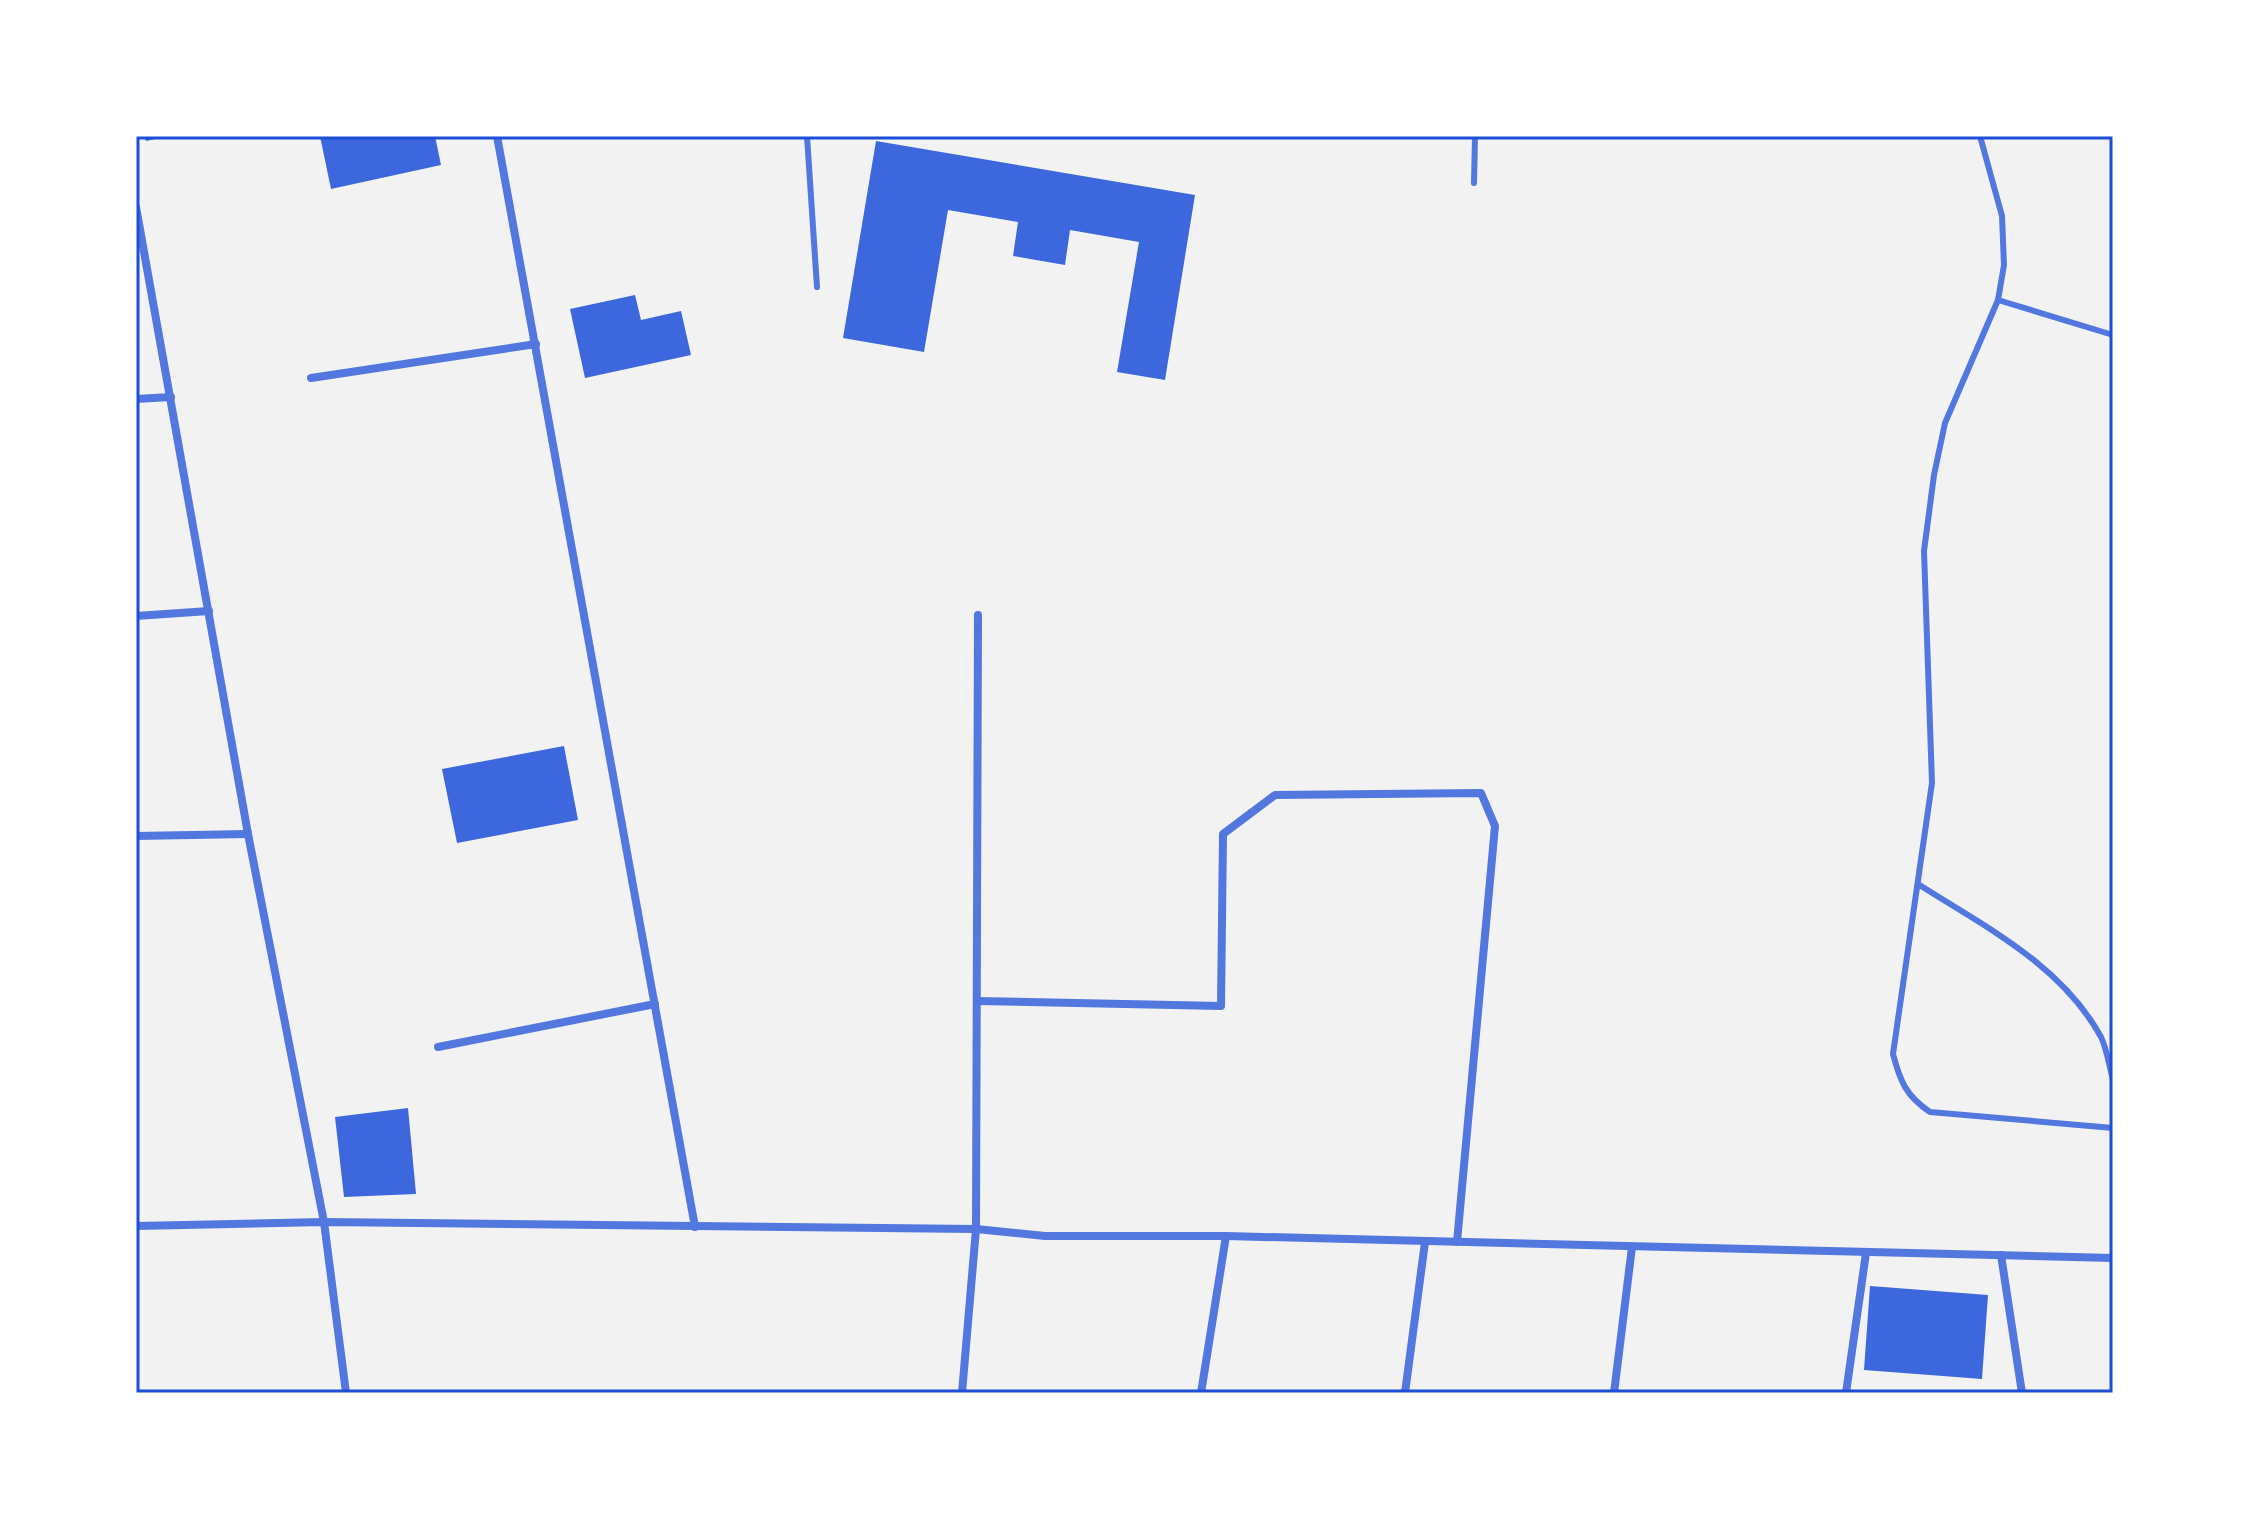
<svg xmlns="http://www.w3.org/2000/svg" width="2249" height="1529" font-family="'Golos Text',sans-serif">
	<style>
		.building { fill: #3d67dc }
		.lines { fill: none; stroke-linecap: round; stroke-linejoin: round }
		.service { stroke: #5277de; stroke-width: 6 }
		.minor { stroke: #5277de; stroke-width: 8 }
		.neatline { fill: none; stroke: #1d4ed8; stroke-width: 3 }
	</style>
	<rect width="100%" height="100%" fill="#f2f2f2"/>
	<!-- building -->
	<g class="building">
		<path d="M144,136H165V137L146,141Z"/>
		<path d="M320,136H435L441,165L331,189Z"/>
		<path d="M876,141L1195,195L1165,380L1117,372L1139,242L1070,230L1065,265L1013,256L1018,222L948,210L924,352L843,338Z"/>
		<path d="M635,295L641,320L681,311L691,355L585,378L570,309Z"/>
		<path d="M564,746L578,820L457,843L442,769Z"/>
		<path d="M408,1108L416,1194L344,1197L335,1117Z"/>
		<path d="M1870,1286L1988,1295L1982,1379L1864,1370Z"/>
	</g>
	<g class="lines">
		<!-- service -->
		<g class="service">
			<path d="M807,136L817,287"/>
			<path d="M1980,136L2002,216L2004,265L1998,300L1945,423L1934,475L1924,551L1932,783L1893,1054C1900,1081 1906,1096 1930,1112L2113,1128"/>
			<path d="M1474,183L1475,136"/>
			<path d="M1998,300L2113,335"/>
			<path d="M1918,884C1985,927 2061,964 2101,1037C2107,1049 2109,1066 2113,1079"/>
		</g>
		<!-- minor -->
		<g class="minor">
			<path d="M497,136L695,1227"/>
			<path d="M136,207L248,834L324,1222L346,1393"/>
			<path d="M311,378L536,344"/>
			<path d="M136,399L171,397"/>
			<path d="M136,616L209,611"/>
			<path d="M136,836L248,834"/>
			<path d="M977,1001L1221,1006L1223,834L1275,795L1481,793L1495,826L1457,1242"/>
			<path d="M438,1047L655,1004"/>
			<path d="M136,1226L324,1222L976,1229L1045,1236H1226L2113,1258"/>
			<path d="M2001,1255L2022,1393"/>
			<path d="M962,1393L976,1229L978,615"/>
			<path d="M1201,1393L1226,1236"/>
			<path d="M1405,1393L1425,1242"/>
			<path d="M1614,1393L1632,1247"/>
			<path d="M1846,1393L1866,1253"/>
		</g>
	</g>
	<!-- border -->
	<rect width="2249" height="1529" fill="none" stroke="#ffffff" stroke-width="276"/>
	<rect x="138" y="138" width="1973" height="1253" class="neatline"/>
</svg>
